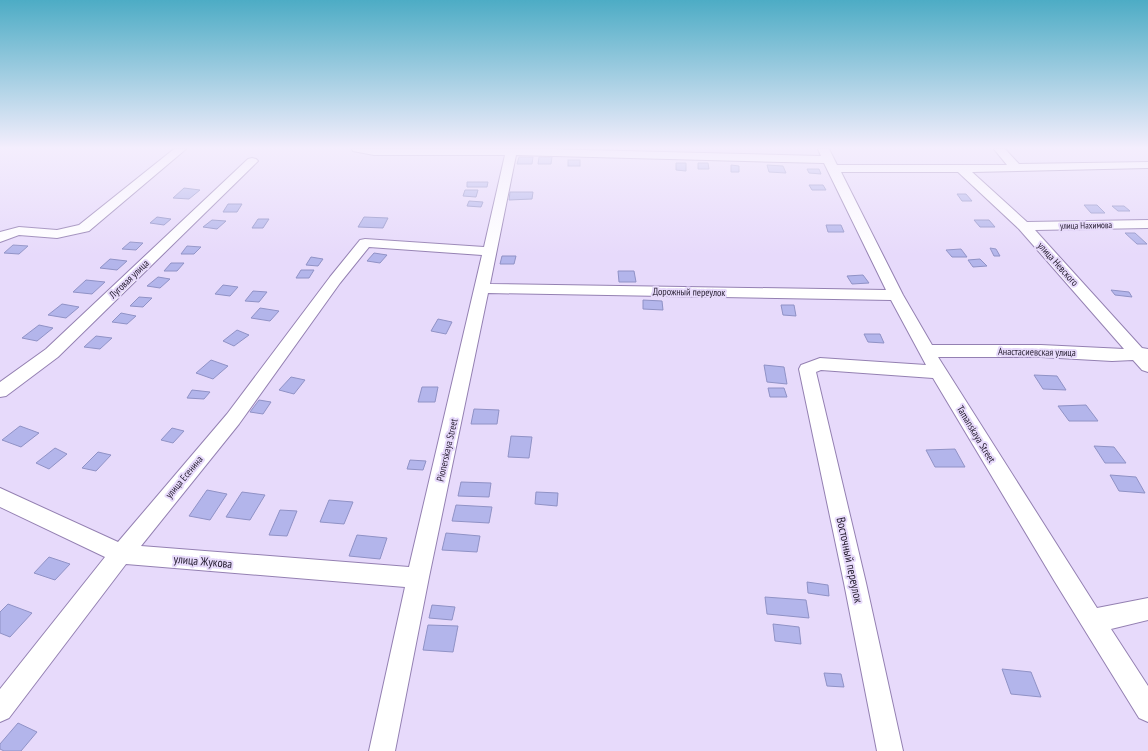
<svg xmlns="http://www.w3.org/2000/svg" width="1148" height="751" font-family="'PT Sans Narrow',sans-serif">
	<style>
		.building { fill: #b3b5eb; stroke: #9092c6 }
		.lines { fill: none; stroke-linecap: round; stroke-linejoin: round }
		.minor-casing { stroke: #9480b2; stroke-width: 2 }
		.minor { fill: #fff; fill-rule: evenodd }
		.labels { text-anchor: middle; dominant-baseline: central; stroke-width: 4; stroke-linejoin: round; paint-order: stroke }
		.far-street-label { font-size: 9px; fill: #231b2e; stroke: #e7dafb }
		.street-label { font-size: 10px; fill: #231b2e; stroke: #e7dafb }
		.near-street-label { font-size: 12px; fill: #231b2e; stroke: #e7dafb }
	</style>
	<rect width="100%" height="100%" fill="#e7dafb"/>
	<!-- building -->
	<g class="building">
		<path d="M519,157H533L532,164H517Z"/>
		<path d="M539,157H552L551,164H538Z"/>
		<rect x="568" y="160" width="12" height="6"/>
		<path d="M676,163H686V171L676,170Z"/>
		<path d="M698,163H708L709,169H698Z"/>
		<path d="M731,165L739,166V172H731Z"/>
		<path d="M767,165L783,166L786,173L769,172Z"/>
		<path d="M807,169H819L821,174L809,173Z"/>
		<path d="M467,182H488L487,187H467Z"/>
		<path d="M809,185H823L826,190H812Z"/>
		<path d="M184,188L200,190L189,199L173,198Z"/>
		<path d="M465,190H478L476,197L463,196Z"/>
		<path d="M510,192H533L532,199L509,200Z"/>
		<path d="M957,194H966L972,201H962Z"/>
		<path d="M469,201L483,202L481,207L467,206Z"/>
		<path d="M228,204H242L237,212H223Z"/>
		<path d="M1084,205H1097L1105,213H1091Z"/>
		<path d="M1112,206H1124L1130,211H1118Z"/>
		<path d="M157,217L171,219L164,225L150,223Z"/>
		<path d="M364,217L388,218L383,228L358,227Z"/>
		<path d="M258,219H269L263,228H252Z"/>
		<path d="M212,220L226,221L217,229L203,227Z"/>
		<path d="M974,220H989L995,227H980Z"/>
		<path d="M826,225H841L844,232H828Z"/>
		<path d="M1125,233H1135L1147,244H1137Z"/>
		<path d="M130,242L143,243L136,250L122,249Z"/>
		<path d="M13,245L28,246L19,254L4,253Z"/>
		<path d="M187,246L201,247L194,254H181Z"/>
		<path d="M990,248L996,249L1000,256H994Z"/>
		<path d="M961,249L967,257H952L946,250Z"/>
		<path d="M374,253L387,255L380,263L367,261Z"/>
		<path d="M502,256H516L514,264H500Z"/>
		<path d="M311,257L323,259L318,266L306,265Z"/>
		<path d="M110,259L127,261L117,270L100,268Z"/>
		<path d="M980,259L987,266L973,267L968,260Z"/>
		<path d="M171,263H184L177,271H164Z"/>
		<path d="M301,270H314L309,278H296Z"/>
		<path d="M618,271H634L636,282H619Z"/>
		<path d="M863,275L869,283L852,284L847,276Z"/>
		<path d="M158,277L170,279L160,288L147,286Z"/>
		<path d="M86,280L105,282L92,294L73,292Z"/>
		<path d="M223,285L238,287L230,296L215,294Z"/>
		<path d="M1111,290L1129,292L1132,297L1115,295Z"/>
		<path d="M253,291L267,292L259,302L245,301Z"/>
		<path d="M139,297L152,298L143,307L130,306Z"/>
		<path d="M643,300L662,301L663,310L643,309Z"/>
		<path d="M62,304L79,307L66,318L48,315Z"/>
		<path d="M781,305H794L796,316L783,315Z"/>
		<path d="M260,308L279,311L270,321L251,318Z"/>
		<path d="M121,313L136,316L127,324L112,322Z"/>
		<path d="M438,319L452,322L446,334L431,331Z"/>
		<path d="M39,325L53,328L37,341L22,338Z"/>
		<path d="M237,330L249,335L234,346L223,341Z"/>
		<path d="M864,334H880L884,343L868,342Z"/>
		<path d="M96,336L112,338L100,349L84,347Z"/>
		<path d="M211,360L228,366L213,379L196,373Z"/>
		<path d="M764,365L784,367L787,384L767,382Z"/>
		<path d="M1034,375L1057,376L1066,390L1043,389Z"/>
		<path d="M291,377L305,380L294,394L279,390Z"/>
		<path d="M422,387H438L435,402H418Z"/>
		<path d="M768,388H784L787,397H770Z"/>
		<path d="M192,390L210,392L204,399L187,398Z"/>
		<path d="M259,400L271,402L263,414L250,412Z"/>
		<path d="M1086,405L1098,421H1069L1058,406Z"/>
		<path d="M474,409L499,410L497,424H471Z"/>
		<path d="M20,426L39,433L21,447L2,440Z"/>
		<path d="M172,428L184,431L173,443L161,440Z"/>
		<path d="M511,436L532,437L529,458L508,457Z"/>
		<path d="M1094,446L1114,447L1126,463H1105Z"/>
		<path d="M55,448L67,454L49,469L36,463Z"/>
		<path d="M955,449L965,467H935L926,450Z"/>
		<path d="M98,452L111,455L96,471L82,468Z"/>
		<path d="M410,460L426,461L423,470L407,469Z"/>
		<path d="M1110,475L1136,477L1145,493L1119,491Z"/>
		<path d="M461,482L491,483L489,497L458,496Z"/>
		<path d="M207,490L227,494L210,520L189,516Z"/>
		<path d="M242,492L265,495L250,520L226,517Z"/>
		<path d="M536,492L558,493L557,506L535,504Z"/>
		<path d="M329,500L353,502L344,524L320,522Z"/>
		<path d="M456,505L492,507L489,523L452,521Z"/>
		<path d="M280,510L297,511L287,536L269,535Z"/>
		<path d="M446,533L480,536L477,552L442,550Z"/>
		<path d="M357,535L387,538L380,559L349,556Z"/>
		<path d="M49,557L70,564L55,580L34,573Z"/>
		<path d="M807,582L828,585L829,596L808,593Z"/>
		<path d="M765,597L806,600L809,618L767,614Z"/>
		<path d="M8,604L32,613L10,637L0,633V612Z"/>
		<path d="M432,605L455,607L452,620L429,618Z"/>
		<path d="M773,624L799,627L801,644L775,641Z"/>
		<path d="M428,625L458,626L453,652L423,650Z"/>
		<path d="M1002,669L1031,672L1041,697L1011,694Z"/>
		<path d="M824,673L841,674L844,687L827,686Z"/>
		<path d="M18,723L37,732L21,751H4L0,749V744Z"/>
	</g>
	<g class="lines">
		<!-- minor casing -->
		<g class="minor-casing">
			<g id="minor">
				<path d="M174,149H186L89,231L57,238L19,235L0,242V232L19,227L57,230L79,225Z"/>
				<path d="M352,149H544L821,156L818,149H829L837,165H1007L994,149H1005L1019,164L1148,162V168L972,172L1027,222L1148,220V228L1035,230L1142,348L1148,349V372L1142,370L1133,360L1112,361L1041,357H938L1097,608L1148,598V620L1111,629L1148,686V722L1139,718L1055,582L933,378L821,370L816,372L866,583L903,751H877L844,583L799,369L801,365L820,358L926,365L891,300L488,293L429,577L395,751H369L405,587L126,564L9,718L0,722V689L105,557L0,507V488L118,542L227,414L330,277L360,240L365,239L484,247L505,155H374L353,151ZM516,155L824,163L886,290L490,284ZM841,172H958L1019,229L1124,349L1041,345H932L903,295ZM369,247L482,255L409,567L141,546L239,424L340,283Z"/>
				<path d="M252,158L256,159L258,161L256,163L58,357L6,396L0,397V382L46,349L248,159Z"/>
			</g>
		</g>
		<!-- minor -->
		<use href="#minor" class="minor"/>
	</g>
	<!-- sky -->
	<linearGradient id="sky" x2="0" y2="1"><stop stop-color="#4dacc5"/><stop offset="0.58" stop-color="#f4eefd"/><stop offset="1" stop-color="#f4eefd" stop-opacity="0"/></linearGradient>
	<rect width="1148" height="255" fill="url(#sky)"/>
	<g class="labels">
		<!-- far-street labels -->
		<g class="far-street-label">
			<text transform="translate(1086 225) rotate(-1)">улица Нахимова</text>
		</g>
		<!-- street labels -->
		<g class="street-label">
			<text transform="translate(1058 264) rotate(48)">улица Невского</text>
			<text transform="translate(129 279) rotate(-44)">Луговая улица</text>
			<text transform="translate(689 292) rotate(1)">Дорожный переулок</text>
			<text transform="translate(1037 352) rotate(1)">Анастасиевская улица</text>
			<text transform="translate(976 434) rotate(59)">Tamanskaya Street</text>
			<text transform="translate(447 450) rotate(-77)">Pionerskaya Street</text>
			<text transform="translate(184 477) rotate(-50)">улица Есенина</text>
		</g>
		<!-- near-street labels -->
		<g class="near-street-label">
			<text transform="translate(850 560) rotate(78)">Восточный переулок</text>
			<text transform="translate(203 561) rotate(5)">улица Жукова</text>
		</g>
	</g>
</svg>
